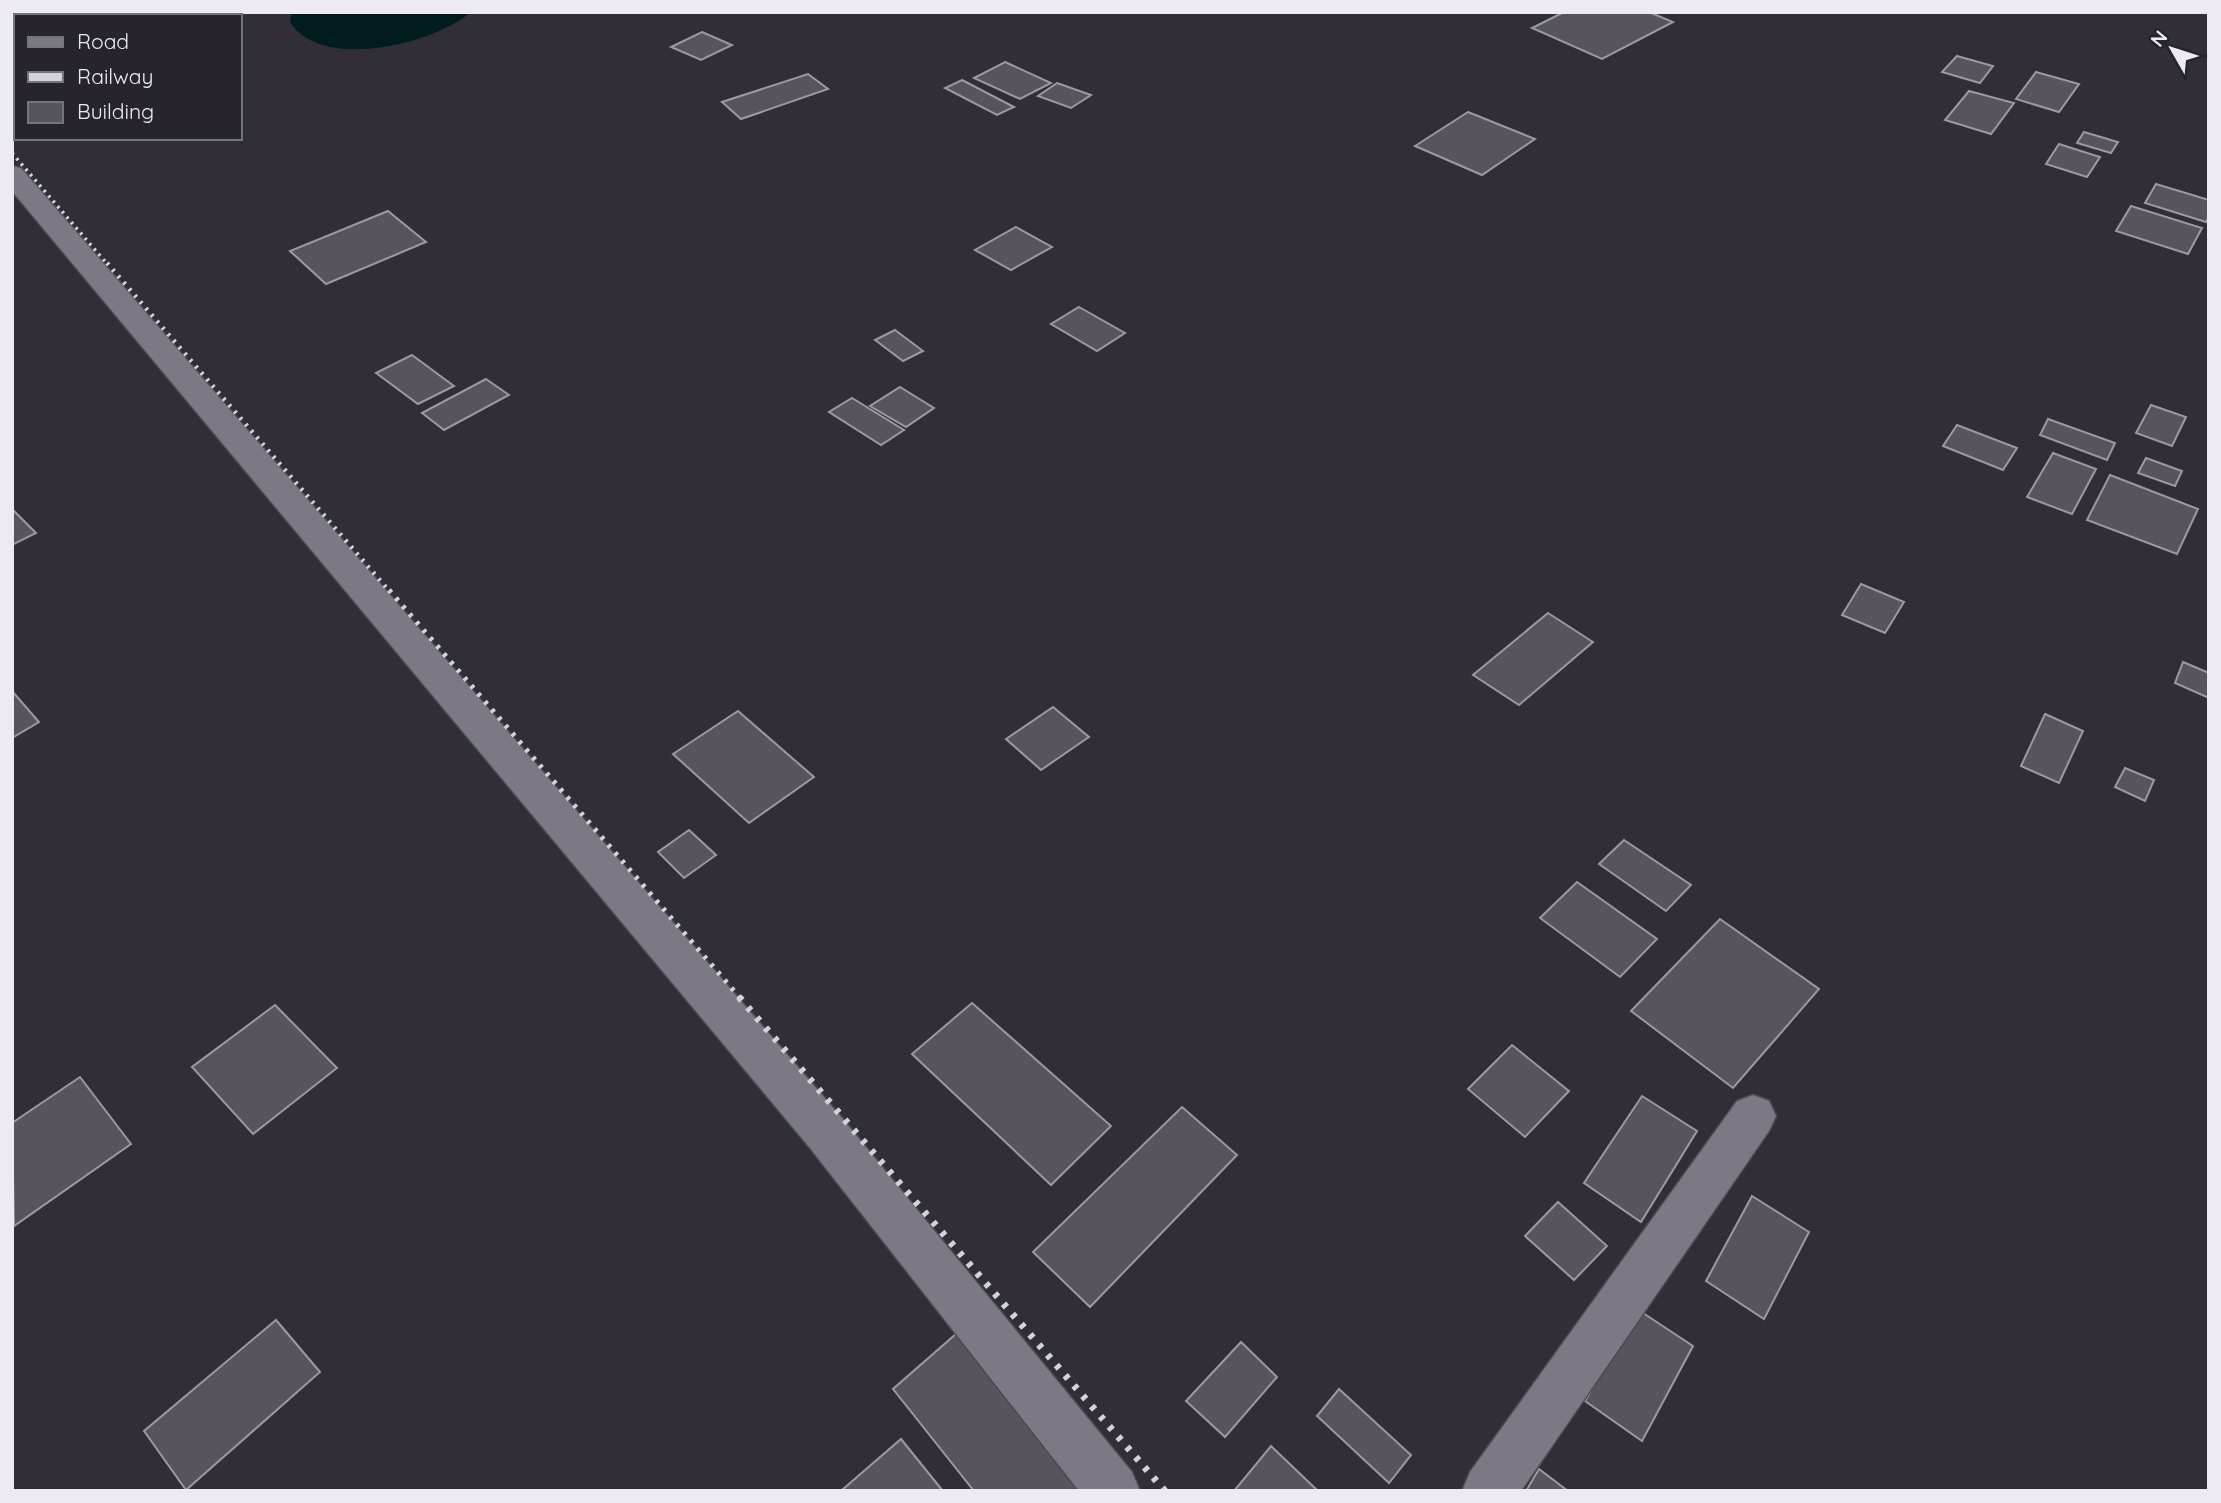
<svg xmlns="http://www.w3.org/2000/svg" width="2221" height="1503" font-family="Quicksand,sans-serif">
	<style>
		.water { fill: #001c1d }
		.building { fill: #57545e; stroke: #9d99a4; stroke-width: 2 }
		.lines { fill: none; stroke-linecap: round; stroke-linejoin: round }
		.minor-casing { stroke: #4c4951; stroke-width: 3 }
		.minor { fill: #7d7984; fill-rule: evenodd }
		.rail-far3 { stroke: #d5d3d9; stroke-width: 3.5; stroke-dasharray: 2.5 4.5; stroke-linecap: butt }
		.rail-far2 { stroke: #d5d3d9; stroke-width: 4.5; stroke-dasharray: 2.5 6; stroke-linecap: butt }
		.rail-far1 { stroke: #d5d3d9; stroke-width: 5; stroke-dasharray: 3.5 7; stroke-linecap: butt }
		.rail { stroke: #d5d3d9; stroke-width: 7; stroke-dasharray: 4.5 9; stroke-linecap: butt }
	</style>
	<rect width="100%" height="100%" fill="#312e37"/>
	<!-- water -->
	<path class="water" d="M292,12H471C434,44 321,72 290,22Z"/>
	<!-- building -->
	<g class="building">
		<path d="M1564,12H1649L1673,22L1602,59L1532,28Z"/>
		<path d="M702,32L732,45L701,60L671,47Z"/>
		<path d="M16,50V83L12,85V51Z"/>
		<path d="M1957,56L1993,66L1980,83L1942,72Z"/>
		<path d="M1005,62L1051,83L1020,99L974,78Z"/>
		<path d="M2036,72L2079,84L2059,112L2016,99Z"/>
		<path d="M808,74L828,89L741,119L722,102Z"/>
		<path d="M962,80L1014,107L997,115L945,88Z"/>
		<path d="M1057,83L1091,95L1071,108L1038,96Z"/>
		<path d="M1969,91L2014,103L1991,134L1945,120Z"/>
		<path d="M1468,112L1535,139L1482,175L1415,146Z"/>
		<path d="M2084,132L2118,142L2111,153L2077,143Z"/>
		<path d="M2059,144L2100,157L2087,177L2046,164Z"/>
		<path d="M2156,184L2209,200V217L2206,222L2145,203Z"/>
		<path d="M2131,206L2202,228L2188,254L2116,231Z"/>
		<path d="M388,211L426,242L326,284L290,251Z"/>
		<path d="M1016,227L1052,247L1011,270L975,250Z"/>
		<path d="M1079,307L1125,333L1097,351L1051,324Z"/>
		<path d="M895,330L923,351L903,361L875,340Z"/>
		<path d="M412,355L454,386L418,404L376,373Z"/>
		<path d="M486,379L509,395L444,430L422,413Z"/>
		<path d="M900,387L934,408L906,427L870,406Z"/>
		<path d="M852,398L904,430L881,445L829,412Z"/>
		<path d="M2151,405L2186,417L2172,446L2136,433Z"/>
		<path d="M2048,419L2115,443L2107,460L2040,435Z"/>
		<path d="M1957,425L2017,448L2003,470L1943,446Z"/>
		<path d="M2053,453L2096,469L2072,514L2027,497Z"/>
		<path d="M2146,458L2182,471L2175,486L2138,473Z"/>
		<path d="M2110,475L2198,509L2177,554L2087,520Z"/>
		<path d="M12,509L36,533L12,545Z"/>
		<path d="M1861,584L1904,602L1885,633L1842,615Z"/>
		<path d="M1548,613L1593,642L1519,705L1473,675Z"/>
		<path d="M2183,662L2209,673V698L2175,683Z"/>
		<path d="M12,691L39,722L12,738Z"/>
		<path d="M1053,707L1089,737L1041,770L1006,739Z"/>
		<path d="M738,711L814,777L749,823L673,754Z"/>
		<path d="M2045,714L2083,731L2059,783L2021,766Z"/>
		<path d="M2125,768L2154,780L2145,801L2115,787Z"/>
		<path d="M689,830L716,855L684,878L658,852Z"/>
		<path d="M1624,840L1691,885L1666,911L1599,864Z"/>
		<path d="M1577,882L1657,939L1620,977L1540,918Z"/>
		<path d="M1720,919L1819,989L1733,1088L1631,1011Z"/>
		<path d="M972,1003L1111,1126L1051,1185L912,1054Z"/>
		<path d="M275,1005L337,1068L253,1134L192,1067Z"/>
		<path d="M1512,1045L1569,1091L1525,1137L1468,1089Z"/>
		<path d="M80,1077L131,1144L14,1226L12,1123Z"/>
		<path d="M1642,1096L1697,1131L1641,1222L1584,1183Z"/>
		<path d="M1182,1107L1237,1155L1090,1307L1033,1252Z"/>
		<path d="M1752,1196L1809,1232L1764,1319L1706,1281Z"/>
		<path d="M1558,1202L1607,1246L1574,1280L1525,1236Z"/>
		<path d="M1637,1309L1693,1346L1642,1441L1585,1401Z"/>
		<path d="M276,1320L320,1372L186,1490L144,1431Z"/>
		<path d="M972,1320L1118,1491H974L893,1389Z"/>
		<path d="M1241,1342L1277,1377L1225,1437L1186,1401Z"/>
		<path d="M1339,1389L1411,1455L1389,1483L1317,1416Z"/>
		<path d="M901,1439L943,1491H842V1490Z"/>
		<path d="M1271,1446L1318,1491H1234Z"/>
		<path d="M1539,1469L1568,1491H1526Z"/>
	</g>
	<g class="lines">
		<!-- minor casing -->
		<g class="minor-casing">
			<g id="minor">
				<path d="M12,166L21,168L842,1118L1132,1472L1140,1491H1079L810,1148L12,191Z"/>
				<path d="M1753,1095L1769,1101L1776,1116L1769,1131L1521,1491H1462L1470,1472L1737,1101Z"/>
			</g>
		</g>
		<!-- minor -->
		<use href="#minor" class="minor"/>
		<!-- rail-far3 -->
		<path class="rail-far3" d="M12,153L108,265"/>
		<!-- rail-far2 -->
		<path class="rail-far2" d="M107,263L390,592"/>
		<!-- rail-far1 -->
		<path class="rail-far1" d="M389,590L741,999"/>
		<!-- rail -->
		<path class="rail" d="M739,997L1165,1491"/>
	</g>
	<!-- border -->
	<rect width="2221" height="1503" fill="none" stroke="#edebf1" stroke-width="28"/>
	<!-- legend -->
	<rect x="14" y="14" width="228" height="126" fill="#27242d" stroke="#76747b" stroke-width="2"/>
	<rect x="28" y="37" width="35" height="10" fill="#7d7984" stroke="#76747b" stroke-width="2"/>
	<text x="77" y="49" font-size="21" fill="#edebf1">Road</text>
	<rect x="28" y="72" width="35" height="10" fill="#d5d3d9" stroke="#76747b" stroke-width="2"/>
	<text x="77" y="84" font-size="21" fill="#edebf1">Railway</text>
	<rect x="28" y="102" width="35" height="21" fill="#57545e" stroke="#76747b" stroke-width="2"/>
	<text x="77" y="119" font-size="21" fill="#edebf1">Building</text>
	<!-- north arrow -->
	<g transform="translate(2172 49) rotate(309)" stroke="#27242d" stroke-width="5" paint-order="stroke">
	<path d="M0-5L12 26L0 18L-12 26Z" fill="#edebf1"/>
	<text y="-10" font-size="19" font-weight="bold" text-anchor="middle" fill="#edebf1">N</text>
	</g>
</svg>
